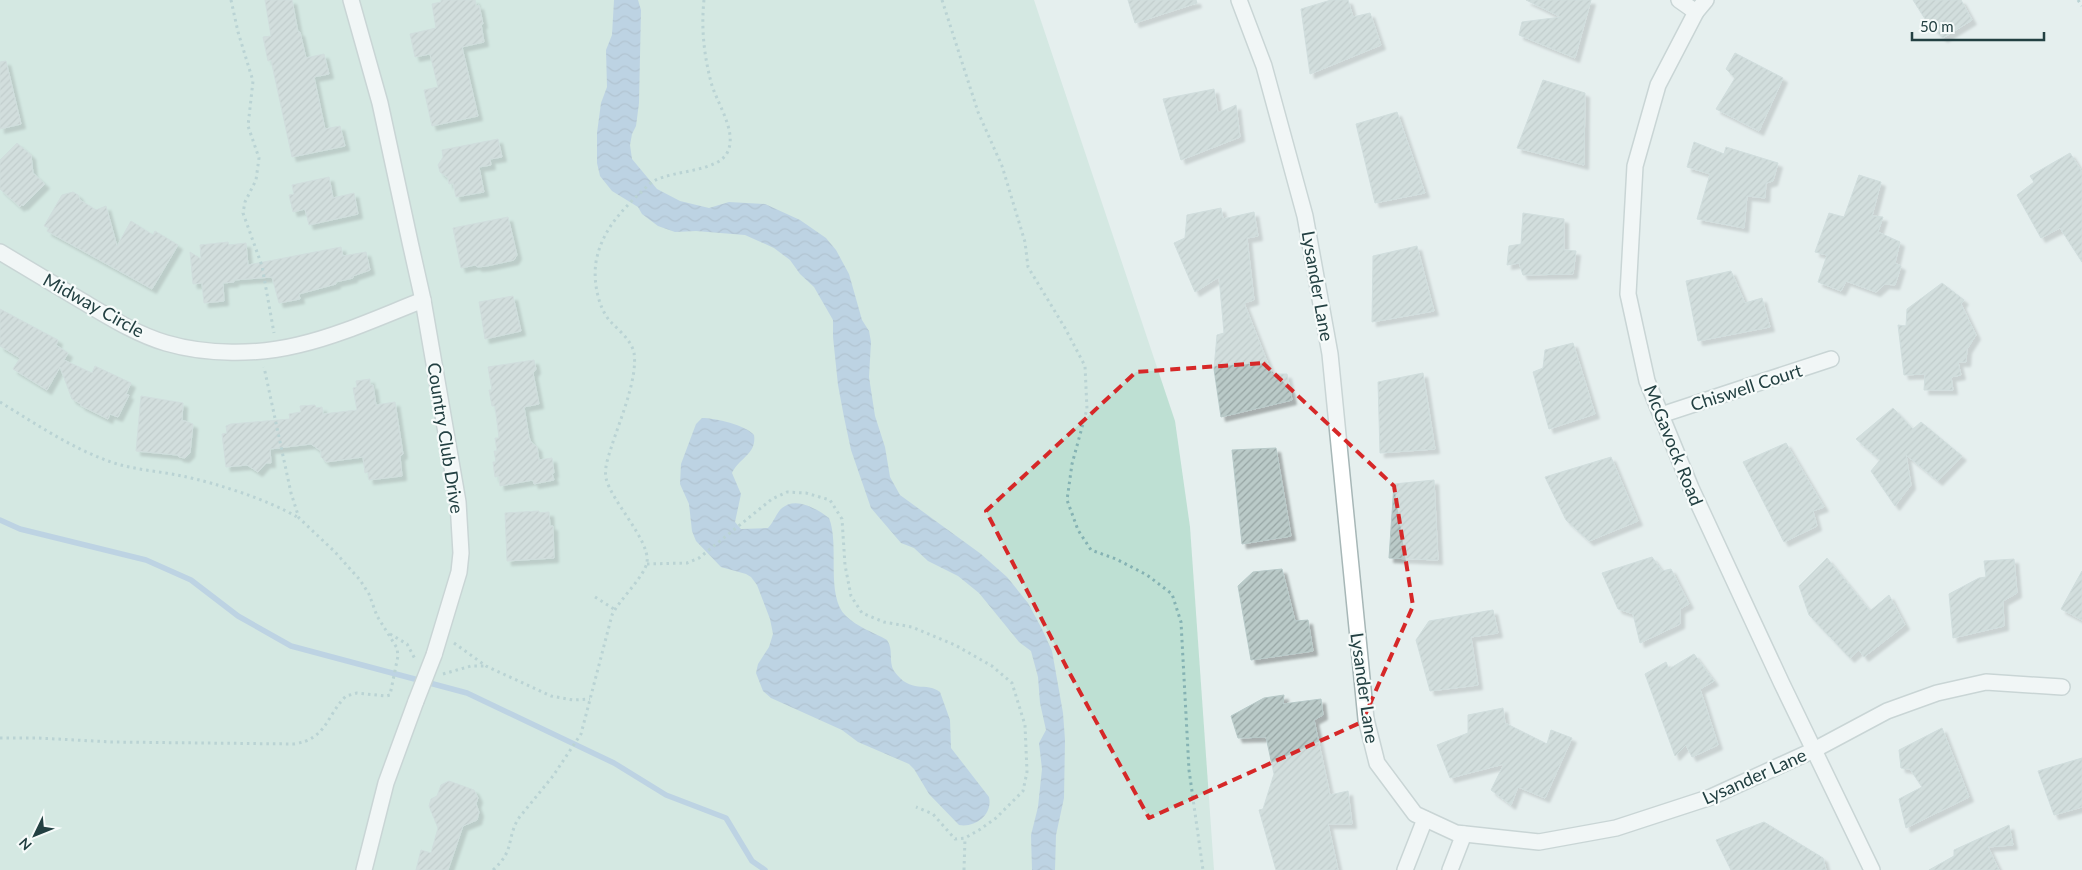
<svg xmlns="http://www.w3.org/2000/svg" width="2082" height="870" font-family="Lato,sans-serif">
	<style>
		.green { fill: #bee0d3 }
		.water { fill: url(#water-waves) }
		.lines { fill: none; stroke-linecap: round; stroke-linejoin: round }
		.stream { stroke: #8db1d4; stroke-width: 5.5 }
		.building { fill: url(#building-hatch); stroke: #b7c9c8; filter: url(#shadow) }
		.minor-casing { stroke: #a7b7b7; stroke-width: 18 }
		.path { stroke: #85b2b3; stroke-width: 3; stroke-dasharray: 2.5 4; stroke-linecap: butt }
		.minor { stroke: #fff; stroke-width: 15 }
		.minor-bridge-casing { stroke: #a7b7b7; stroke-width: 18; stroke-linecap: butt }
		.minor-bridge { stroke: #fff; stroke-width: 15 }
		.marked { fill: none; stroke: #d62828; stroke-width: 4; stroke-dasharray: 10 6; stroke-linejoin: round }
		.labels { text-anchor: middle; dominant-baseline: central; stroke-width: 4.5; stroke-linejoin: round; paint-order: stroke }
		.street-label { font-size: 18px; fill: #234042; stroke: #f6fbfa }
	</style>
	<defs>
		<pattern id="water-waves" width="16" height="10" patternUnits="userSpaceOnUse" patternTransform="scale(1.25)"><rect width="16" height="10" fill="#8db1d4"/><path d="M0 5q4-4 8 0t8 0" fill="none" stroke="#7391ae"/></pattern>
		<pattern id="building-hatch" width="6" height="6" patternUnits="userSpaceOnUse" patternTransform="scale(1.25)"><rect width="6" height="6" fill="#bacac8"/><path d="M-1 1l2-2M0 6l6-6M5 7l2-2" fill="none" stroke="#97a5a4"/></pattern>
		<filter id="shadow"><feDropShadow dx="4.5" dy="4.5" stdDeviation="1" flood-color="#0004"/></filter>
	</defs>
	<rect width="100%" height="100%" fill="#e5efee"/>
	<!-- green -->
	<path class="green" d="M0,0H1034L1175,421L1190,527L1214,870H0Z"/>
	<!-- water -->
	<g class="water">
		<path d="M614,0H638L641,10L639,103L636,126L632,134L630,145L632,159L657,189L680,201L709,208L729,202L765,204L800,220L826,238L836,250L849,274L862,320L869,331L871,342L869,377L875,416L885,447L890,477L900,495L981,554L1007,577L1028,603L1042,629L1052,651L1063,713L1065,740L1064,798L1056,835L1055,870H1032L1031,835L1038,807L1042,769L1039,743L1046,730L1040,703L1038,677L1031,651L1019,642L979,593L958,576L928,561L914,548L901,543L871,508L851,450L844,417L838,385L833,337V320L814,287L800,274L790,260L774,248L745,235L696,231L675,232L658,226L642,214L638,207L612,191L600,176L597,163V133L601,103L607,87L606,50L612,35Z"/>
		<path d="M702,418C715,418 746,425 754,435C757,454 739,458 732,473L741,494L735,522L741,529L768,528C774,522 776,513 782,508C796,496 817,509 829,518C840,545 825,596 846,616C857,627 873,632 887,640C894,650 888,661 894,671C911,695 926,681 940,692L950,720L951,748L989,797C993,814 976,828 959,825L929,794L914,769L909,764L858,742L842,730L771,698L763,691L756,673L758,664L769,647L773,634L770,619L757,585L751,577L746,574L721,567L696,541L692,531L689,504L680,484L681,464L696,424Z"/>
	</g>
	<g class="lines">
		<!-- stream -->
		<path class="stream" d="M0,520L20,529L146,560L191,580L238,616L291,646L467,693L614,763L666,795L726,818L752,861L765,870"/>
	</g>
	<!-- building -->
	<g class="building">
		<path d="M265,0H292L298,32H300L306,58L324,54L329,74L314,77L325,129L340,126L345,146L292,157L271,60L268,61L263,37L271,36Z"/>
		<path d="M441,0H475L476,6L479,5L483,24H481L484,42L462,47L478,116L432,126L424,90L438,87L430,54L415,57L410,34L436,28L432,4L441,2Z"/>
		<path d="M1128,0H1196L1197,3L1135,23Z"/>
		<path d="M1331,0H1348L1353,17L1370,13L1381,45L1310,74L1301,9Z"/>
		<path d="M1526,0H1591L1575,58L1519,35L1522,22L1561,17Z"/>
		<path d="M1913,0H1961L1972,20L1943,38L1927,22Z"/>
		<path d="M1735,53L1783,78L1759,131L1716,109L1735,78L1726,69Z"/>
		<path d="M6,61L21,124L0,129V62Z"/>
		<path d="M1543,80L1585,93L1584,165L1517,148Z"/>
		<path d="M1214,89L1218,113L1236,105L1240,137L1181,160L1163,99Z"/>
		<path d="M1397,112L1425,193L1375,203L1356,124Z"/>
		<path d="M498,139L502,157L490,159L491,165L479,167L484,192L456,197L453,183L449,184L448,178L440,172L438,165L443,157L442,150Z"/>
		<path d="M1694,142L1724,154L1726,147L1778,163L1773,181L1766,183L1765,198L1747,196L1744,228L1697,219L1710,174L1687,167Z"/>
		<path d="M17,143L31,155L33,173L45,184L23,206L22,204L20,207L0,189V160Z"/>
		<path d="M2070,153L2082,172V262L2060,228L2041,238L2017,195L2034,182L2030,176Z"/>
		<path d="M1859,175L1881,182L1872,216L1883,217L1878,232L1900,242L1895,263L1901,266L1895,285L1885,284L1876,292L1846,281L1841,291L1818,282L1827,255L1815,252L1829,213L1844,217Z"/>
		<path d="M329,177L333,198L354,193L358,214L309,225L305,209L293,212L289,195L294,194L292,185Z"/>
		<path d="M73,192L78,195L80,200L96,210L106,206L117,246L131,221L153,235L155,231L178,245L152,289L47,231L49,228L44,226L62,195Z"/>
		<path d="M1221,208L1223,219L1254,212L1258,236L1247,238L1254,300L1244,303L1272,374H1287L1292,400L1221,417L1214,369L1217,335L1224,333L1219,277L1195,292L1174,243L1185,238L1187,215Z"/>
		<path d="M1523,213L1564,219V250L1576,251L1573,274L1523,275L1519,263L1507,265L1509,246L1521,244Z"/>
		<path d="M508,217L517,255L514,260L487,266L478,267L475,265L461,268L453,228Z"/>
		<path d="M228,242L229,245L246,243L248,265L341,247L343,256L366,252L370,270L353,276V278L336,282V284L299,294L300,299L279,303L272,277L234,280V282L223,283L224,301L204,303L202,283L193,284L190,252L201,259L200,245Z"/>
		<path d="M1417,246L1434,311L1372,322L1373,256Z"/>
		<path d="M1731,271L1745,303L1762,298L1770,327L1698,341L1686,281Z"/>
		<path d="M1942,283L1964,300L1961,304L1976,335L1967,349L1966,362H1958L1961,375L1951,377L1953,390H1924L1925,374L1904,375L1898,325L1906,326L1907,309Z"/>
		<path d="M513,296L521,331L485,339L479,302Z"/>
		<path d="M0,309L58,340L56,345L68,353L64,360L92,373L95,366L131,383L126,394L129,395L118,417L110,414L108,419L80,405L81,404L72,399L60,367L47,390L13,369L20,358L0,346Z"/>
		<path d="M1573,343L1595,414L1549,429L1533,372L1543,368L1545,350Z"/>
		<path d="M534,360L536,369L533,373L539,404L524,407L529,437L531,442L537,447L539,460L552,458L554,473H552L554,480L534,484L533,480L500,486L499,476L495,477L493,462H496L494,451H497L495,438H499L495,406H492L489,390H492L488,367Z"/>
		<path d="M1423,373L1435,449L1380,453L1378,382Z"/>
		<path d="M370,379V385H373L376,405L395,402L403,454L400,456L402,476L369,480L368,472L365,473L363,457L326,462L321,457V451L311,444L270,449L271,463H266L258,472L247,465L226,467L222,434L227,433L226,426L231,424L290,419L289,414L301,412L300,406L315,405L316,408L322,407L323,414L357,410L353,388L357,387L356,381Z"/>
		<path d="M141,396L183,403L182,420L193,424L190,453L185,458L179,457L177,455L136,451Z"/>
		<path d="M1893,408L1913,429L1921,422L1962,456L1938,481L1906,455L1911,485L1895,506L1871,471L1880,460L1856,439Z"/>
		<path d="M1786,443L1824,507L1813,511L1817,526L1784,542L1743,462Z"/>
		<path d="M1276,448L1291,536L1242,544L1232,450Z"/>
		<path d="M1611,457L1638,521L1589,541L1566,520L1545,477Z"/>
		<path d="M1434,480L1438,560L1389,558L1394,484Z"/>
		<path d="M539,511V513L549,512L550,526H553L554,558L507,561L505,513Z"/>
		<path d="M1652,557L1662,571L1671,569L1689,604L1680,609V624L1640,643L1633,614L1618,609L1602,573Z"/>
		<path d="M1827,558L1870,611L1889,595L1905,625L1864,657L1859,650L1850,658L1809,615L1799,586Z"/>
		<path d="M2014,559L2017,593L2003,601L2004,626L1953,638L1949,594L1979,578L1986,577L1984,561Z"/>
		<path d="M1282,569L1295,621L1308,620L1313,651L1251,660L1238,586L1253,572Z"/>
		<path d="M2082,571V620L2061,609Z"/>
		<path d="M1493,610L1498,633L1471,637L1478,685L1430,691L1416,640L1429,621Z"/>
		<path d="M1694,654L1714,681L1700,689L1718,745L1692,757L1686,745L1675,756L1645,674L1666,662L1669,669Z"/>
		<path d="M1284,695L1283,704L1321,699L1323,715L1314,720L1330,795L1348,791L1352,824H1328L1338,870H1276L1259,810L1263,809L1274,774L1266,737L1238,738L1231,716L1264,698Z"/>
		<path d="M1503,708L1505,723L1547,744L1551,730L1572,738L1545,798L1518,787L1511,805L1491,790L1504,764L1450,778L1437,745L1468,733V715Z"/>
		<path d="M1942,728L1969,797L1906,828L1899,799L1922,787L1910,769L1901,768L1899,750Z"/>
		<path d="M2082,758V807L2054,815L2038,771Z"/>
		<path d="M449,781L474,790L478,798L476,804L479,812L477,820L463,826L448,870H416L421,850L431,853L438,828L429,806L431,799L437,796L441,785Z"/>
		<path d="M1764,822L1823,858L1826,870H1731L1716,840Z"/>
		<path d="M2009,825L2013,845L1988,847L1999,870H1929L1954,856V850Z"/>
	</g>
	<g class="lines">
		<!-- minor casing -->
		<g class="minor-casing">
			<g id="minor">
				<path d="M351,0L380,103L410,242L423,300L458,502L461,553L459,572L434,655"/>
				<path d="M1239,0L1264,66L1305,216L1330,354L1366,719L1377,763L1415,814L1456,833L1539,842L1616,828L1711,797L1814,750L1887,711L1937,693L1986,682L2062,687"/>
				<path d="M1679,0L1696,12"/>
				<path d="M1706,0L1696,12L1658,85L1635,166L1628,294L1647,381L1691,488L1782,684L1872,870"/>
				<path d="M0,252C27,268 54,284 82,301C109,317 136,334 166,343C207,355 257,355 298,345C341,335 382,316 423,300"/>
				<path d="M1661,415L1831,359"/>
				<path d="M364,870L386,783L416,701"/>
				<path d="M1405,870L1425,819"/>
				<path d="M1450,870L1464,834"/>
			</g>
		</g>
		<!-- path -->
		<g class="path">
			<path d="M231,0L238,32L253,81L248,126L259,158L256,180L245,202L243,213L262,266L274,333"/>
			<path d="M942,0L978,112L1002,166L1025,242L1028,267L1065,328L1085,366L1087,409L1072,464L1067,500L1078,530L1091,550L1116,559L1147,575L1172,594L1181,622L1189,770L1203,870"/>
			<path d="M2078,0L2082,6"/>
			<path d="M0,402C36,424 71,448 111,462C134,470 159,471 182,476C216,483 269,500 297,517"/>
			<path d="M647,564L687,563L699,558L772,499L787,492L806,493L830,500L842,519L845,565L851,596L862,613L884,622L912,627L955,645L992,666L1012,683L1025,725L1027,772L1023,791L996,818L979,830L965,838L955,839L933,814L916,807"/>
			<path d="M595,597L614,609"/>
			<path d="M390,634L407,644L415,659"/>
			<path d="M454,643L486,666L551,696L573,700L590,699"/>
			<path d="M443,674L471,666H485"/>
			<path d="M0,738H38L112,742L294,744C327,739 326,716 346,696L357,693L386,696L390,695L398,656L397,648L377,616L369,594L360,580L335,552L299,518L291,493L264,367"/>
			<path d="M493,870C515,850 506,841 518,819L553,776L581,734L612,615C619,600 645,576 647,562C650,540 611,501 606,478C604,467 609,455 612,445C620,420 638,378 634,353C631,339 618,330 609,320C598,306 593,281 596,262C601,233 619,213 639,194C644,190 648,184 654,181C673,170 720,172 728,151C737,130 716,102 711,82C704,55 701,28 704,0"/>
			<path d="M964,870L965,838"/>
		</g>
		<!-- minor -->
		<use href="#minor" class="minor"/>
		<!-- minor-bridge casing -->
		<g class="minor-bridge-casing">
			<path id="minor-bridge" d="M416,701L434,655"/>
		</g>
		<!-- minor-bridge -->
		<use href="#minor-bridge" class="minor-bridge"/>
	</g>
	<!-- marked area -->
	<path d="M0 0H2082V870H0ZM1263,363L1394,486L1413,606L1362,722L1149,818L1069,672L986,511L1136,372Z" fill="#e5efee" fill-opacity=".55" fill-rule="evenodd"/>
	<path class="marked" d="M1263,363L1394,486L1413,606L1362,722L1149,818L1069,672L986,511L1136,372Z"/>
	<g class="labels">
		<!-- street labels -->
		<g class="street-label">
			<text transform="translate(1318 286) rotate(80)">Lysander Lane</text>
			<text transform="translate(94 305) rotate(29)">Midway Circle</text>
			<text transform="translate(1746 387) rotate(-18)">Chiswell Court</text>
			<text transform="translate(446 438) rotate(81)">Country Club Drive</text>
			<text transform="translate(1674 445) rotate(68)">McGavock Road</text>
			<text transform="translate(1365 688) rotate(82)">Lysander Lane</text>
			<text transform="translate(1754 776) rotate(-24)">Lysander Lane</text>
		</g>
	</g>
	<!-- north arrow -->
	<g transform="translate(35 835) rotate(227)" stroke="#f6fbfa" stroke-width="4" paint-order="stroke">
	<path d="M0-4L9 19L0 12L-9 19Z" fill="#234042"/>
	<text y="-8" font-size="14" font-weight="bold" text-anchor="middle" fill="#234042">N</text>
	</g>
	<!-- scale -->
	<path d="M1912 32v8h132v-8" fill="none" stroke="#234042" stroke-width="2.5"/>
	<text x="1920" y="32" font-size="15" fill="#234042" stroke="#f6fbfa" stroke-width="4" paint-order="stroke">50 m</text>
</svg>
